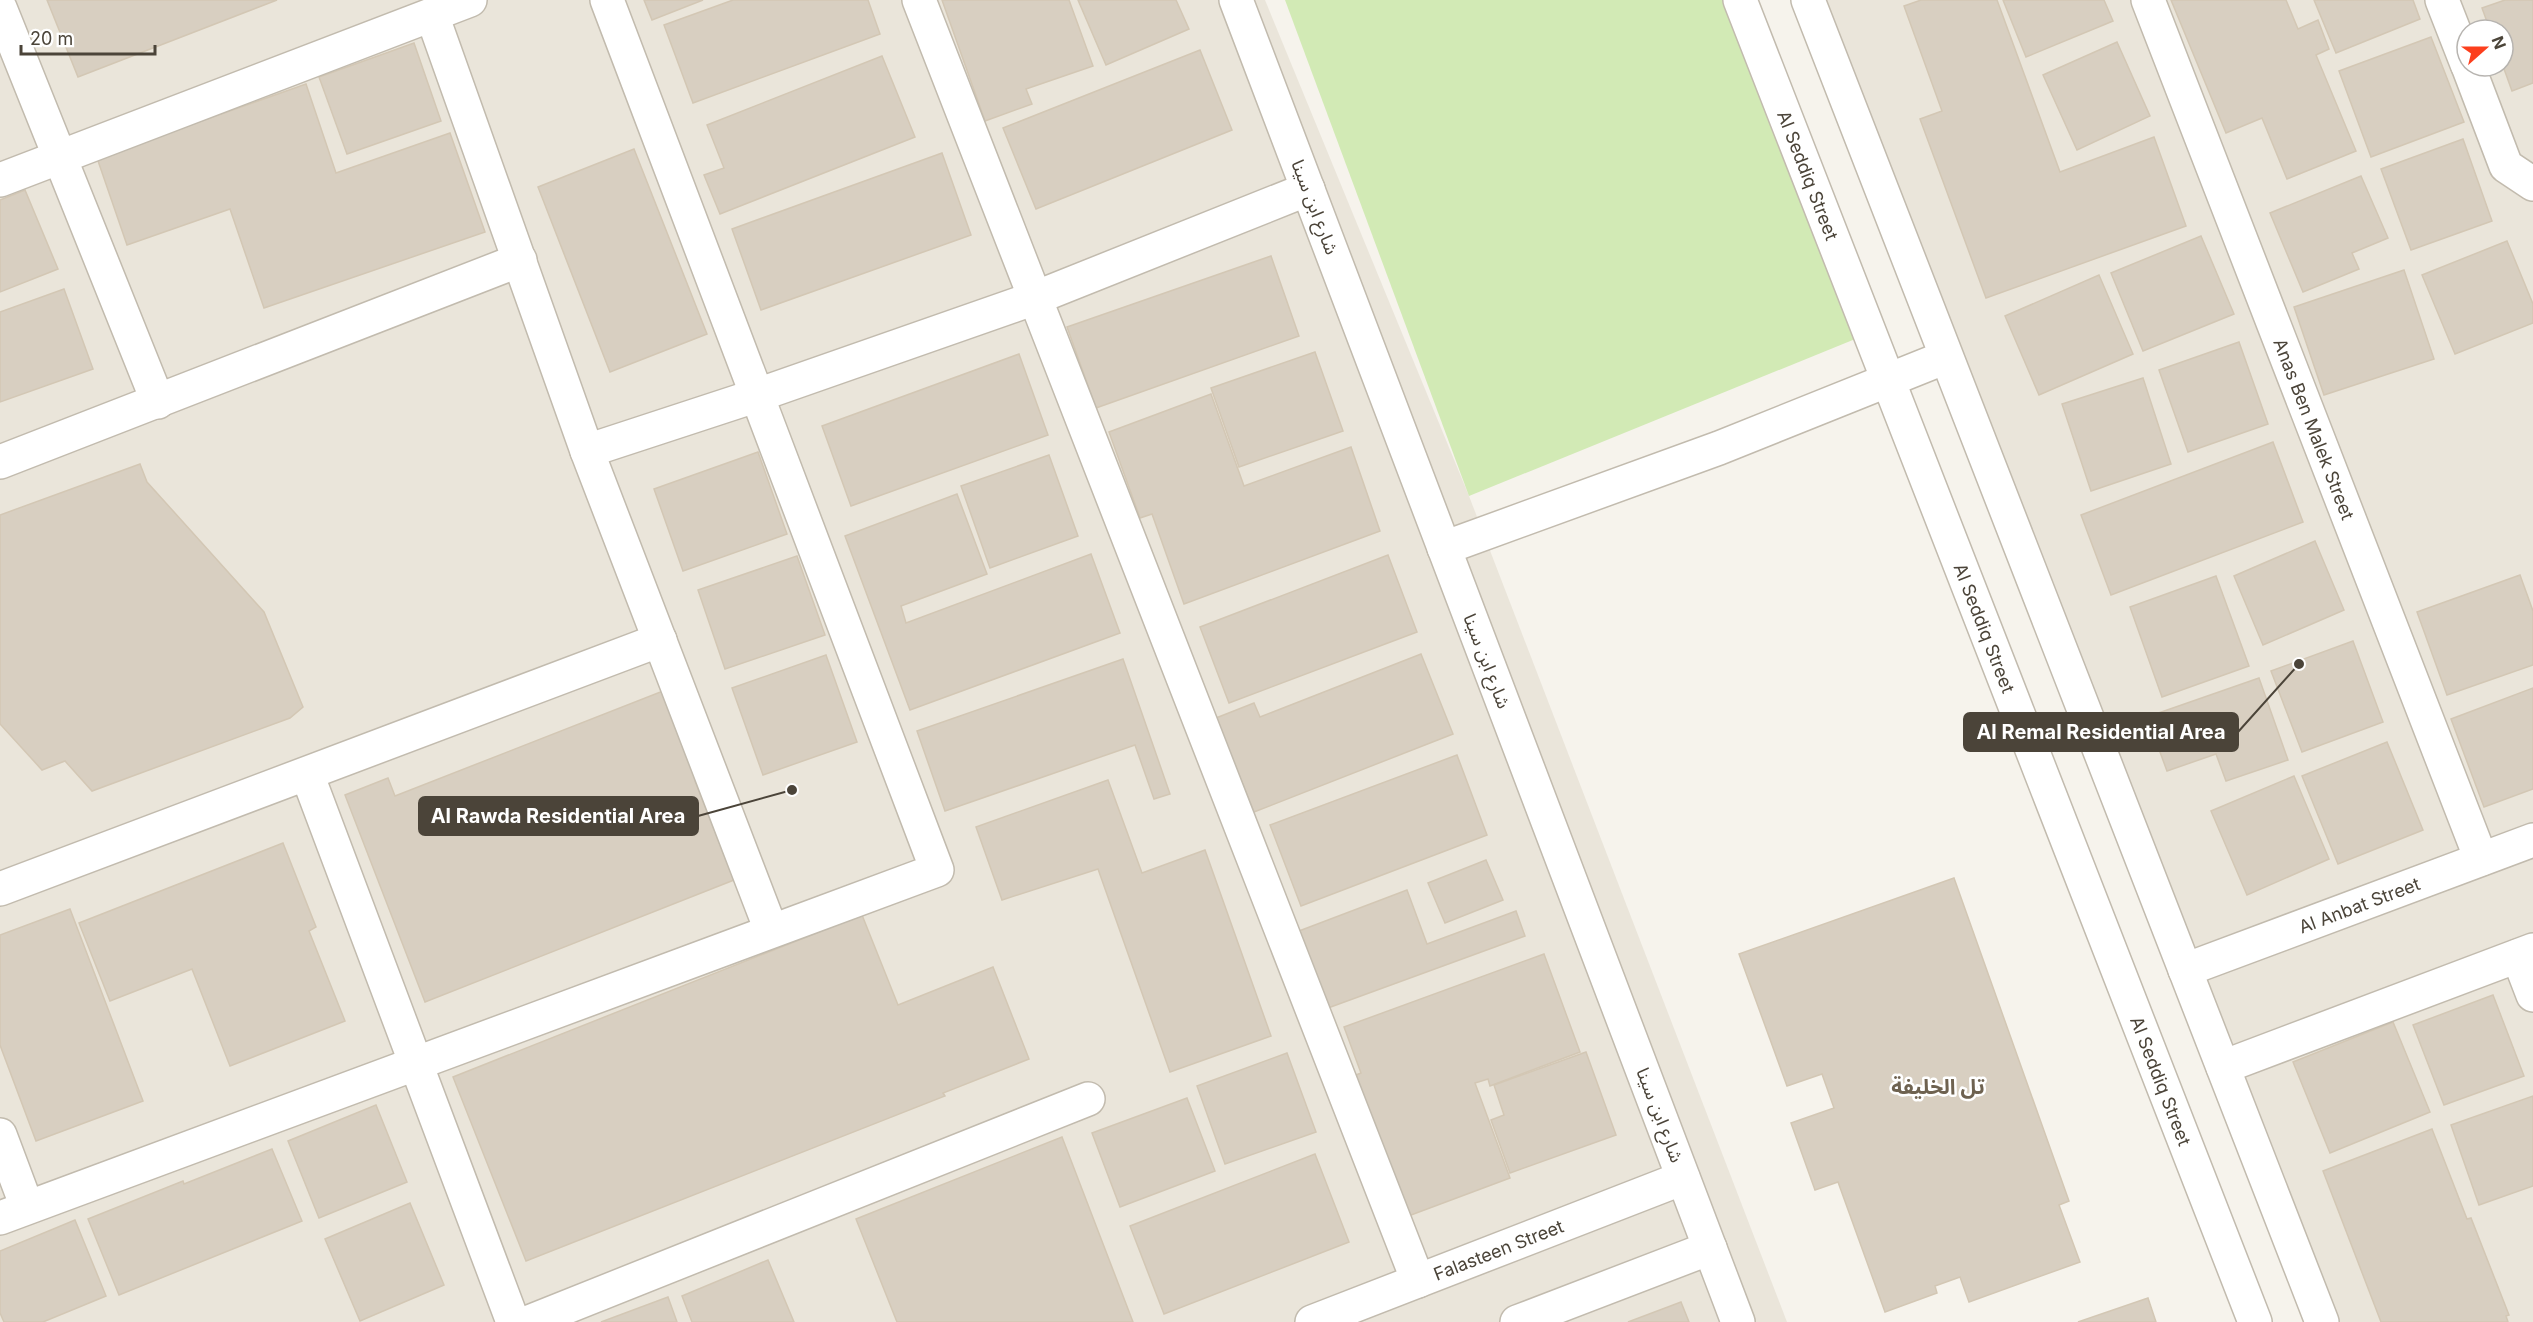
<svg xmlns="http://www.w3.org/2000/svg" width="2533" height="1322" font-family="Inter,'Noto Sans Arabic',sans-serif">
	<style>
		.residential { fill: #eae5da; fill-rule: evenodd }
		.green { fill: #d2eab5 }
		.building { fill: #d8cfc1; stroke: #d3c7b4; stroke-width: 1.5 }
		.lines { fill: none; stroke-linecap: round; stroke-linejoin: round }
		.street-casing { stroke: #c2bbae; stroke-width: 36 }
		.street { stroke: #fff; stroke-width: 33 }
		.labels { text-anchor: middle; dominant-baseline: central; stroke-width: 5; stroke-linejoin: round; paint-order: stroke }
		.street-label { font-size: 18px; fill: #4b4439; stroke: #fff }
		.quarter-label { font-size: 21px; font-weight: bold; fill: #6e6250; stroke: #fff }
		.leader { fill: none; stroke: #4b4439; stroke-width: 2 }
		.callout-dot { fill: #4b4439; stroke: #fff; stroke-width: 2 }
		.callout { fill: #4b4439; stroke: #4b4439; stroke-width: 2 }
		.callout-label { font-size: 20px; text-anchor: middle; font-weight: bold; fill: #fff }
	</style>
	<rect width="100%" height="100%" fill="#f6f3ec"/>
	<!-- residential -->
	<g class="residential">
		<path d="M0,0H1265L1469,496L1787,1322H0Z"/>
		<path d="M1808,0H2533V1322H2322ZM2467,30H2503V66H2467Z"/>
	</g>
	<!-- green -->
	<path class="green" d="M1285,0H1740L1870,333L1469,496Z"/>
	<!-- building -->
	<g class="building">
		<path d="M47,0H277L78,77Z"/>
		<path d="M644,0H703L652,20Z"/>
		<path d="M733,0H868L880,34L693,103L664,25Z"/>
		<path d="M942,0H1069L1093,66L1026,89L1032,104L985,121Z"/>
		<path d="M1078,0H1176L1189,29L1106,65Z"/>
		<path d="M1921,0H1997L2060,172L2154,137L2186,226L1986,298L1920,119L1942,111L1904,6Z"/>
		<path d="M2003,0H2104L2113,21L2026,57Z"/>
		<path d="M2171,0H2286L2298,29L2318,20L2329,49L2316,55L2356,151L2287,179L2262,118L2226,133Z"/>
		<path d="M2314,0H2413L2420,19L2336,53Z"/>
		<path d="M2505,0H2533V83L2512,91L2503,66V30H2490L2482,8Z"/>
		<path d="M2431,37L2464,122L2371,157L2339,71Z"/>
		<path d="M2117,42L2150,116L2077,150L2043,75Z"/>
		<path d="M414,43L441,121L347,154L319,77Z"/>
		<path d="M1200,50L1232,130L1036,209L1003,128Z"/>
		<path d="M882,56L915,137L720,214L704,175L724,168L707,125Z"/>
		<path d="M306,84L336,173L450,133L485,232L264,308L230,209L127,245L97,158Z"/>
		<path d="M2463,139L2492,221L2411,250L2381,169Z"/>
		<path d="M634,149L707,334L610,372L538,187Z"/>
		<path d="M942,153L971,235L761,310L732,229Z"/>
		<path d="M2361,176L2388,238L2352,253L2359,269L2303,292L2270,213Z"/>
		<path d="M25,190L58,269L0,292V200Z"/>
		<path d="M2201,236L2234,314L2143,351L2111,273Z"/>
		<path d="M2507,241L2533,304V323L2455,354L2422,275Z"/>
		<path d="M1271,256L1299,336L1096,408L1067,327Z"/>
		<path d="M2404,270L2434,359L2324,395L2294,307Z"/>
		<path d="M2099,275L2133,354L2039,395L2005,316Z"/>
		<path d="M64,289L93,369L0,402V312Z"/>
		<path d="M2239,342L2268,424L2188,452L2159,370Z"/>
		<path d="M1315,352L1343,431L1239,467L1211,388Z"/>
		<path d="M1019,354L1048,435L851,506L822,426Z"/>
		<path d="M2143,378L2171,464L2091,491L2062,404Z"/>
		<path d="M1211,394L1244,486L1351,447L1380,531L1184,604L1152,514L1140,518L1109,432Z"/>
		<path d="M2273,442L2303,522L2111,595L2081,515Z"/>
		<path d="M758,452L787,534L683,571L654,489Z"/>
		<path d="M1049,455L1078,536L990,568L961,486Z"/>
		<path d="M140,464L147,482L264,612L303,707L290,718L92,791L65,761L42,770L0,724V515Z"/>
		<path d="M957,494L987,574L901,606L906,623L1091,554L1120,633L910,710L845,536Z"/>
		<path d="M2315,541L2344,610L2263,645L2234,576Z"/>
		<path d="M1388,555L1417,632L1229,703L1200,627Z"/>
		<path d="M797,556L825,635L725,669L698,590Z"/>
		<path d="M2520,575L2533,611V665L2447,695L2417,612Z"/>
		<path d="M2216,576L2249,666L2162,697L2130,607Z"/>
		<path d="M2353,641L2383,722L2302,752L2271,671Z"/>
		<path d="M1421,654L1453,734L1254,812L1216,718L1254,703L1260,717Z"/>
		<path d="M826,655L857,742L763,775L732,688Z"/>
		<path d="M1123,659L1170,794L1154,799L1135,745L945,811L917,731Z"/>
		<path d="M2259,678L2288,760L2226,781L2216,754L2167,771L2147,717Z"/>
		<path d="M2533,688V789L2484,807L2451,719Z"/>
		<path d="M663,691L698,780L695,781L734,880L425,1002L345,795L388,778L395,796Z"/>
		<path d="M2387,742L2423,830L2338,864L2302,776Z"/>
		<path d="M1457,755L1487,835L1301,906L1270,825Z"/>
		<path d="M2294,776L2329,859L2247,895L2211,811Z"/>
		<path d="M1108,780L1142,873L1205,850L1271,1036L1170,1072L1098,869L1002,900L976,827Z"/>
		<path d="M283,843L316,927L309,931L345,1021L230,1066L192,969L110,1001L79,923Z"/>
		<path d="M1486,860L1503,900L1445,923L1428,883Z"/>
		<path d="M1954,878L2069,1201L2059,1205L2080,1262L1969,1302L1960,1277L1935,1286L1937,1293L1885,1312L1838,1182L1815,1190L1791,1123L1834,1108L1822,1074L1787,1086L1739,954Z"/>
		<path d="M1407,890L1427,944L1516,911L1525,936L1328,1008L1299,931Z"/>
		<path d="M70,909L143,1101L36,1141L0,1045V935Z"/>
		<path d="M862,915L898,1005L993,967L1029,1059L943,1093L945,1096L526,1261L453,1077Z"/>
		<path d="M1544,954L1580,1052L1490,1086L1488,1079L1475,1083L1510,1178L1403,1218L1351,1077L1361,1073L1344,1027Z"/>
		<path d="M2493,995L2524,1076L2444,1105L2413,1025Z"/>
		<path d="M2393,1022L2430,1112L2330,1153L2293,1062Z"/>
		<path d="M1586,1052L1616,1135L1510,1173L1491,1120L1504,1115L1494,1085Z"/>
		<path d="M1287,1053L1316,1132L1225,1164L1197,1086Z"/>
		<path d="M2533,1096V1186L2479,1205L2451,1125Z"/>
		<path d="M1187,1098L1215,1171L1120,1207L1092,1133Z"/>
		<path d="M376,1105L407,1182L319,1218L288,1141Z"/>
		<path d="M2432,1129L2467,1219L2471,1218L2509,1315L2506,1316L2508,1322H2381L2323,1171Z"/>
		<path d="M1062,1137L1133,1322H897L856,1219Z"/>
		<path d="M272,1149L302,1221L119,1295L88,1219L183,1181L184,1184Z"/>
		<path d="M1315,1154L1349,1242L1164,1314L1130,1226Z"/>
		<path d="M410,1203L444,1285L360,1321L325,1239Z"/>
		<path d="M75,1220L106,1296L43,1322H4L0,1313V1251Z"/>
		<path d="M768,1260L794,1322H692L682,1296Z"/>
		<path d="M668,1297L677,1322H601Z"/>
		<path d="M2148,1298L2156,1322H2078Z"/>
		<path d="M1681,1302L1689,1322H1628Z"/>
	</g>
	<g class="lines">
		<!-- street casing -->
		<g class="street-casing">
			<g id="street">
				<path d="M919,0L1418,1281"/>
				<path d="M1236,0L1738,1322"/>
				<path id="s1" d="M1740,0L2255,1322"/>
				<path d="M1808,0L2322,1322"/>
				<path id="s2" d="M2148,0L2481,859"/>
				<path d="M2442,0L2467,64"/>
				<path d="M0,8L158,402"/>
				<path d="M432,15L587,451L771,930"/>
				<path d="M2468,66L2506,166L2533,184"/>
				<path d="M0,180L470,0"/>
				<path d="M587,451L758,395L1035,298L1308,189"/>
				<path d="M0,462L520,260"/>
				<path d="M1444,548L1719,448L1946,357"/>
				<path d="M307,774L513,1322"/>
				<path d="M0,889L660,640"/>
				<path d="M2518,956L2533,995"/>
				<path id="s3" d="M2185,970L2533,840"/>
				<path d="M2223,1067L2533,950"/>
				<path d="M0,1135L27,1207"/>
				<path d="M0,1218L937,870L607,0"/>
				<path d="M529,1322L1088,1099"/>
				<path id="s4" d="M1312,1322L1683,1178"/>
				<path d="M1517,1322L1710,1248"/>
			</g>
		</g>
		<!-- street -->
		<use href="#street" class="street"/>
	</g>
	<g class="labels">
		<!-- street labels -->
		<g class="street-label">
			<text stroke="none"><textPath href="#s1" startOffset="188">Al Seddiq Street</textPath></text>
			<text transform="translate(1315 207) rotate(69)">شارع ابن سينا</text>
			<text stroke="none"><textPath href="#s2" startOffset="460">Anas Ben Malek Street</textPath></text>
			<text stroke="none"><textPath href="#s1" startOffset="674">Al Seddiq Street</textPath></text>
			<text transform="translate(1487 661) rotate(69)">شارع ابن سينا</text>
			<text stroke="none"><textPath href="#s3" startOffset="186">Al Anbat Street</textPath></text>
			<text stroke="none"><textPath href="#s1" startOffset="1160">Al Seddiq Street</textPath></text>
			<text transform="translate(1660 1115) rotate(69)">شارع ابن سينا</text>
			<text stroke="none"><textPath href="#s4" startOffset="200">Falasteen Street</textPath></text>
		</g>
		<!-- quarter labels -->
		<g class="quarter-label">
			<text x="1938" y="1086">تل الخليفة</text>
		</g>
	</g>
	<!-- callouts -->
	<path class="leader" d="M2299 664L2238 732M792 790L698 816"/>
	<g class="callout-dot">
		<circle cx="2299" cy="664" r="6"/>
		<circle cx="792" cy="790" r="6"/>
	</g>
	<g class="callout">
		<rect x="1964" y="713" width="274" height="38" rx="6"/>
		<rect x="419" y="797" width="279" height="38" rx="6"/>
	</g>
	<g class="callout-label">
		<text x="2101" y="739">Al Remal Residential Area</text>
		<text x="558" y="823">Al Rawda Residential Area</text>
	</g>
	<!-- north arrow -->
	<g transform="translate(2485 48) rotate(69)"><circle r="28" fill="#ffffff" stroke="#b7b4b0" stroke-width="1.5"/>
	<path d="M0-4.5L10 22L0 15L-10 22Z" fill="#fc3f1d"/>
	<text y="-9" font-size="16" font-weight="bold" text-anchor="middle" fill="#4b4439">N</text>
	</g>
	<!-- scale -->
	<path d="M21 45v9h134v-9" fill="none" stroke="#4b4439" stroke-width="3"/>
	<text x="30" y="45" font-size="18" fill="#4b4439" stroke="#ffffff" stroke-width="4.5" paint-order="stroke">20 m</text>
</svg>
